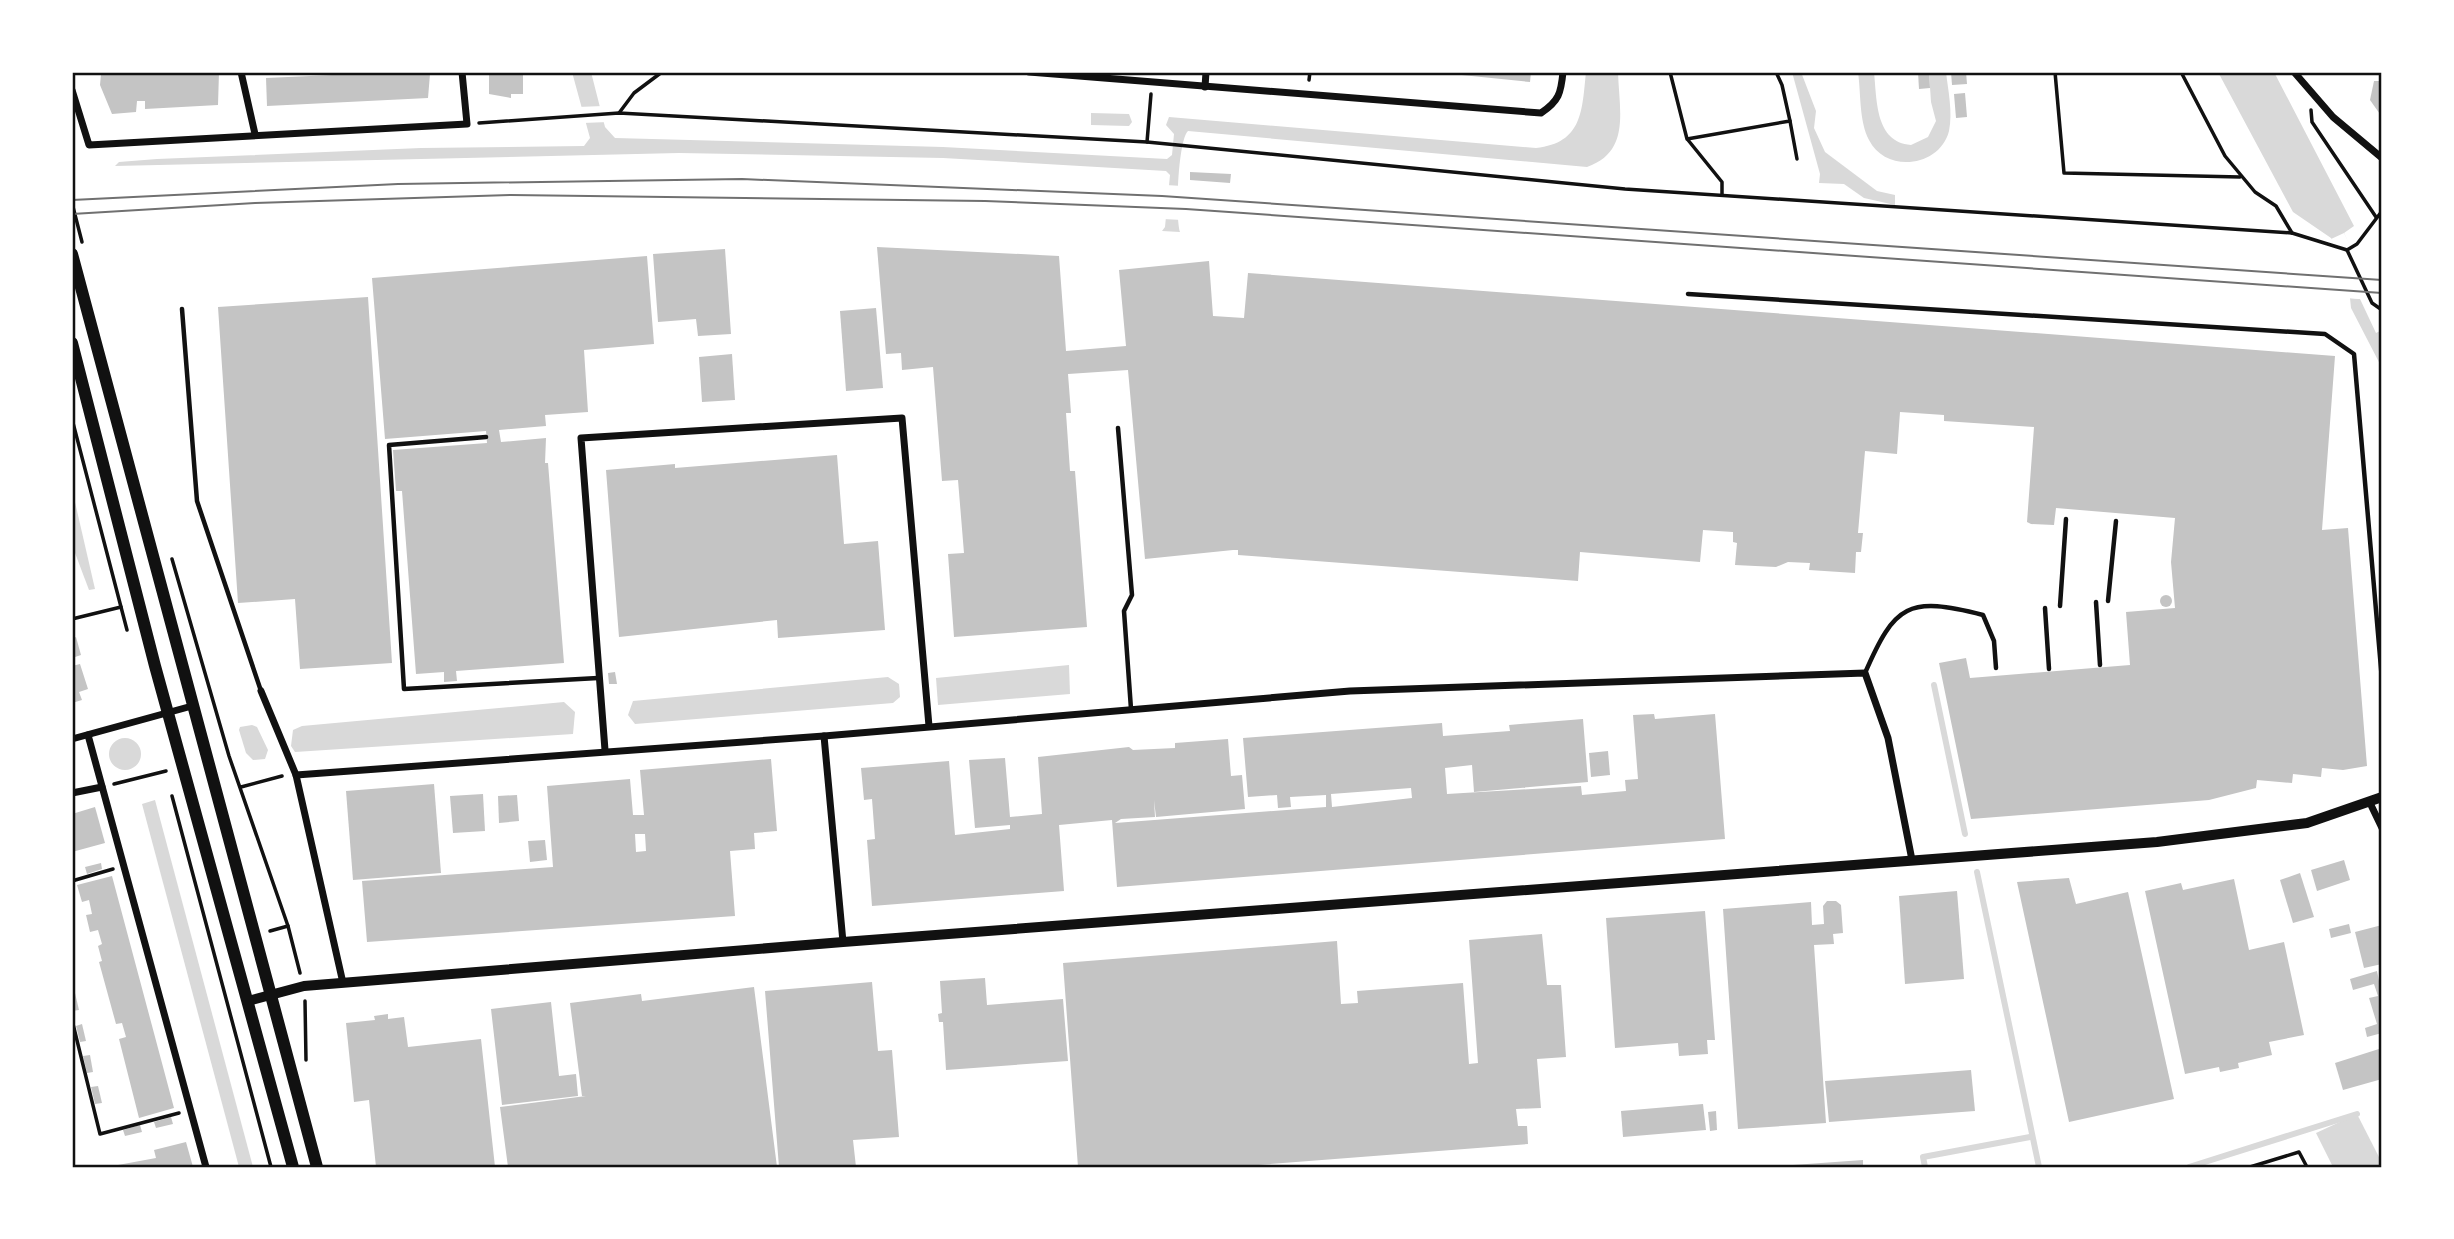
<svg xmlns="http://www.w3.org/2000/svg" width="2454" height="1239" font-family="'Varela Round',sans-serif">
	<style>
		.water { fill: #d9d9d9 }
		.pier { fill: #fff }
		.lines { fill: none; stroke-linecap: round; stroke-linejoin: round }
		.stream { stroke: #d9d9d9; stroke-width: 6 }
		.building { fill: #c4c4c4; fill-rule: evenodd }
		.path { stroke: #111; stroke-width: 3.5 }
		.service { stroke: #111; stroke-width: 4.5 }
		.minor { stroke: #111; stroke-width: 7 }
		.tertiary { stroke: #111; stroke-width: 10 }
		.secondary { stroke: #111; stroke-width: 12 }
		.tram { stroke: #707070; stroke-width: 2 }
		.neatline { fill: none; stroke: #111; stroke-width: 2.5 }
	</style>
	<rect width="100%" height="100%" fill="#fff"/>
	<!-- water -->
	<g class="water">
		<path d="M572,72H591L605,127L615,138L943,147L1167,159L1172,155L1174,134L1166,125L1169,117L1536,148C1583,143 1582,110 1586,72H1618C1619,110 1631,152 1587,167L1188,131C1178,140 1175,218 1180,232L1162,231L1165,227L1170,175L1166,171L943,158L679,153L115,166L119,162L157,159L421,148L584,146L590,138Z"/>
		<path d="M1792,72H1801L1816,111L1814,128L1825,152L1877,191L1895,195V205L1864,198L1844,184L1819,183L1820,174Z"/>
		<path d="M1858,72H1874C1877,100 1875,142 1911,145L1928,137L1936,121L1931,102L1929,72H1946C1948,90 1953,112 1949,131C1940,167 1886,174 1869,140C1859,121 1861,93 1858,72Z"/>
		<path d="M2218,72H2274L2354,226L2344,233L2382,315V368L2351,308L2350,298L2360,299L2331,238L2293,212Z"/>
		<path d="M1091,113L1129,114L1132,122L1129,126L1091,125Z"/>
		<path d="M72,489L95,589L89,590L72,545Z"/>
		<path d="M1069,665L1070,694L938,705L936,678Z"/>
		<path d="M888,677L899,684L900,697L893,703L635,724L628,715L633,701Z"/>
		<path d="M564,702L575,712L573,734L295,752L291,746L293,730L302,726Z"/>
		<path d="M252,725L257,727L268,750L265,759L253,760L246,753L239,730L240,727Z"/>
		<circle cx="125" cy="754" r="16"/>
		<path d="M155,800L253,1167H239L142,804Z"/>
		<path d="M2357,1114L2382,1163V1167H2333L2316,1133Z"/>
	</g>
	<!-- pier -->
	<g class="pier">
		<path d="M603,106L608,122L583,123L578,107Z"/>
		<path d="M1166,185L1182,186V220L1163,219Z"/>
		<path d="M2344,233L2379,300L2377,301L2382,313V330L2376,333L2360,299L2346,298L2355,295L2331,239Z"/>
	</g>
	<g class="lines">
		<!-- stream -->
		<g class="stream">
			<path d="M1934,685L1965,834"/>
			<path d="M1977,872L2039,1167"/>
			<path d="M1925,1167L1923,1157L2030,1137"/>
			<path d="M2189,1167L2357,1114"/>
		</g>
	</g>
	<!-- building -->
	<g class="building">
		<path d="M105,72H219L218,105L145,109V101H137L136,112L112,114L100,85L101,74Z"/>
		<path d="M399,72L430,74L428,98L267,106L266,78Z"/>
		<path d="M489,72H523V94H511V98L489,94Z"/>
		<path d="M1432,72H1531L1530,82Z"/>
		<path d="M1918,72H1929L1930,88L1919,89Z"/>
		<path d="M1951,72H1966L1967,84L1952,85Z"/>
		<path d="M2374,81H2382V117L2370,100Z"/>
		<path d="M1965,93L1967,117L1956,118L1954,94Z"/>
		<path d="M1190,172L1231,174L1230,183L1190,180Z"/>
		<path d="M877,247L1059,256L1066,351L1126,346L1119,270L1209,261L1213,316L1244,318L1248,273L2335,356L2322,530L2348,528L2367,766L2343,770L2322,768L2321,777L2293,774L2292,783L2257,780L2256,788L2209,800L1971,819L1939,663L1966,658L1970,678L2130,665L2126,612L2175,608L2171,562L2175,518L2056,508L2054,525L2031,524L2027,522L2034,427L1944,421V415L1900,412L1897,454L1865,451L1858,533H1863L1861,552H1856L1855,573L1809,570L1810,563L1788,562L1776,567L1735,565L1737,543L1733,542V532L1703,530L1700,562L1580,552L1578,581L1238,555V550H1233L1145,559L1128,370L1068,374L1071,413H1066L1070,471H1075L1087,627L954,637L948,554L964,553L958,480L942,481L933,367L902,370L901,353L886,354Z"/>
		<path d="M725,249L731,334L698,336L696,319L658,322L653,254Z"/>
		<path d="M647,256L654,344L584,350L588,412L545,415L546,426L499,430L501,442L546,438L545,463H548L564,663L456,671L457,681L444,682V672L416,674L402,491H396L393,450L487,443L486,431L385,439L372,278Z"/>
		<path d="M368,297L392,663L300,669L295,599L238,603L218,307Z"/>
		<path d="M876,308L883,388L846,391L840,311Z"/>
		<path d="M732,354L735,400L702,402L699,357Z"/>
		<path d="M837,455L844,544L878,541L885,630L778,638L777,620L619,637L606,470L675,464V468Z"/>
		<circle cx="2166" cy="601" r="6"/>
		<path d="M76,637L81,655L72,658V639Z"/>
		<path d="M80,664L88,689L79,692L82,700L72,703V666Z"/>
		<path d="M615,672L617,684H609L608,673Z"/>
		<path d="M1654,714L1655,719L1715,714L1725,839L1117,887L1112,820L1059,825L1064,891L872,906L867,840L875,839L872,799L864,800L861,768L949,761L955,835L1010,829V825L975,828L969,760L1005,758L1010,817L1042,814L1038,757L1129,747L1133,750L1175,748V743L1228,739L1231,776L1242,775L1245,809L1156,817L1154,800L1155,817L1121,819L1115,823L1326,807V795L1290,797L1291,807L1278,808L1277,795L1248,797L1243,738L1442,723L1443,736L1510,731L1509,725L1583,719L1588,782L1474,792L1472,765L1445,768L1447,794L1581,786L1582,795L1626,791L1625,780L1638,779L1633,715ZM1411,788L1412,798L1332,807L1331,794Z"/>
		<path d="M1608,751L1610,775L1591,777L1589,753Z"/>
		<path d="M771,759L777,831L754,833L755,849L730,851L735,916L367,942L362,881L553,867L547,786L630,779L633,815H644L640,770ZM635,834H645L646,851L636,852Z"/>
		<path d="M434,784L441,873L353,880L346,791Z"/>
		<path d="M483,794L485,831L453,833L450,796Z"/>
		<path d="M517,795L519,821L499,823L498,796Z"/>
		<path d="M95,807L105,843L72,852V814Z"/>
		<path d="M545,840L547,860L530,862L528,841Z"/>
		<path d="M2344,860L2350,880L2317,891L2311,870Z"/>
		<path d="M101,863L102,869L87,874L85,867Z"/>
		<path d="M2300,873L2314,917L2293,923L2280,880Z"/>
		<path d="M112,876L174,1108L139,1118L119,1039L126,1037L122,1023L116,1024L99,962L102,961L98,946L102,944L98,930L90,932L86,915L92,914L89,900L82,902L77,885Z"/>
		<path d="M2069,878L2076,904L2128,892L2174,1099L2069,1122L2017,882Z"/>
		<path d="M2234,879L2249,950L2284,942L2304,1035L2269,1042L2272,1055L2238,1063L2239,1068L2220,1072L2219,1067L2185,1074L2145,891L2181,883L2183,890Z"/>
		<path d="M1957,891L1964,979L1905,984L1899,896Z"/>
		<path d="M1827,901H1836L1841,905L1843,933L1833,934L1834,944L1814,945L1826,1123L1738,1129L1723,909L1811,902L1812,925L1824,924L1823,906Z"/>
		<path d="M1705,911L1715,1040H1707L1708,1054L1679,1056L1678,1043L1615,1048L1606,918Z"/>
		<path d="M2349,924L2351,933L2331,938L2329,929Z"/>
		<path d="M2382,925V964L2364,968L2355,932Z"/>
		<path d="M1542,934L1547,985H1561L1566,1057L1537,1059L1541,1108L1516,1109L1518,1126H1527L1528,1144L1232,1167H1078L1063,963L1337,941L1341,1004L1358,1003L1357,991L1463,983L1469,1064L1478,1063L1469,940Z"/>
		<path d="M2377,971L2379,981L2382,980V1033L2367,1037L2365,1028L2377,1024L2369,998L2378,996L2374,984L2353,990L2350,979Z"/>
		<path d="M985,978L987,1005L1063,999L1068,1061L946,1070L943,1022H939L938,1014L942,1013L940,981Z"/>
		<path d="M872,982L878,1051L892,1050L899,1137L853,1140L856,1167H779L765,991Z"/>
		<path d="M754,987L777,1167H508L500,1107L586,1096H582L570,1003L641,994L642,1001Z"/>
		<path d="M75,993L79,1010L72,1011V994Z"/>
		<path d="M551,1002L559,1076L576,1074L578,1096L502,1105L491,1009Z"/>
		<path d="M388,1014V1019L404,1017L408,1047L481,1039L495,1167H376L369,1100L354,1102L346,1023L375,1020L374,1016Z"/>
		<path d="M82,1024L86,1041L80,1042L76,1026Z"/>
		<path d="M2382,1048V1079L2343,1090L2335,1063Z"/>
		<path d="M90,1055L93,1072L87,1073L83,1056Z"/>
		<path d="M1971,1070L1975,1111L1829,1122L1825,1081Z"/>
		<path d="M98,1086L102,1103L95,1104L91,1087Z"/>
		<path d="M1703,1104L1706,1130L1623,1137L1621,1111Z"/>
		<path d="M1716,1111L1717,1130L1710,1131L1708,1112Z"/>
		<path d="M171,1117L173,1124L156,1128L154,1122Z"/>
		<path d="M140,1125L142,1132L125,1136L123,1130Z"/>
		<path d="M186,1142L193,1167H107L156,1158L154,1150Z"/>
		<path d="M1863,1160V1167H1793V1165Z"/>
	</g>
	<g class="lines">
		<!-- path -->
		<g class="path">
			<path d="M1670,72L1687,139L1790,121L1782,85L1776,72"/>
			<path d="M2055,72L2064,173L2240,177"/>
			<path d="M2181,72L2225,156L2255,192L2276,206L2292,233"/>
			<path d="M1309,80L1310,72"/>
			<path d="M2311,110L2312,122L2376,217"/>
			<path d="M619,113L634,93L662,72"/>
			<path d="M1790,121L1797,159"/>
			<path d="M479,123L619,113L1147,142L1625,189L2292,233L2347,250L2357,244L2382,211"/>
			<path d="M1688,140L1722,182V195"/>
			<path d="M1147,142L1151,94"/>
			<path d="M72,203L82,242"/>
			<path d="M2347,250L2372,303L2382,310"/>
			<path d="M72,419L127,630"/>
			<path d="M172,559L229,756L288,926L300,973"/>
			<path d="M72,619L121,607"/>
			<path d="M114,784L166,771"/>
			<path d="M241,787L282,776"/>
			<path d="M172,796L271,1167"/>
			<path d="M72,881L113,869"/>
			<path d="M270,931L288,926"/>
			<path d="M305,1001L306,1060"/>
			<path d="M72,1020L100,1134L179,1113"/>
			<path d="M2250,1167L2299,1152L2307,1167"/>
		</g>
		<!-- service -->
		<g class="service">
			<path d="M1688,294L2325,334L2354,354L2382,680"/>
			<path d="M182,309L197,501L261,691"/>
			<path d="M1118,428L1132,595L1124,611L1131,709"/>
			<path d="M486,437L389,445L404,689L598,678"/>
			<path d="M2108,601L2116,521"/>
			<path d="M2096,602L2100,665"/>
			<path d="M2060,606L2066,519"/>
			<path d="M2045,608L2049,669"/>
			<path d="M1865,673C1895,604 1908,596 1983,615L1994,641L1996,668"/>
		</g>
		<!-- minor -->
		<g class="minor">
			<path d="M241,72L255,134"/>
			<path d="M1029,72L1541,113C1559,101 1561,93 1563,72"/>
			<path d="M2294,72L2333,117L2382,158"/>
			<path d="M1205,87L1206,72"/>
			<path d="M72,90L89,145L467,124L462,72"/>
			<path d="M261,691L296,775L343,983"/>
			<path d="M88,735L206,1167"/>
			<path d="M824,736L843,942"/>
			<path d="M72,739L192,706"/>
			<path d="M605,750L581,438L902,418L929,726"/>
			<path d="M296,775L824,736L1350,691L1865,673L1888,738L1912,860"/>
			<path d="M72,793L102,787"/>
			<path d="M2370,803L2382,828"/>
		</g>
		<!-- tertiary -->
		<path class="tertiary" d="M248,1001L304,986L843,942L2157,842L2307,823L2382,797"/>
		<!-- secondary -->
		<g class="secondary">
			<path d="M72,254L317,1167"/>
			<path d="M72,343L155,666L293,1167"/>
		</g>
		<!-- tram -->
		<g class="tram">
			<path d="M72,200L398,184L742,179L1162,196L2382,280"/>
			<path d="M72,214L255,203L511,195L985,201L1186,209L2382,293"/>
		</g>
	</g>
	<!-- border -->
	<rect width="2454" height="1239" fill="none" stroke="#ffffff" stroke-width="147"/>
	<rect x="74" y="74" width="2306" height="1092" class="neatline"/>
</svg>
